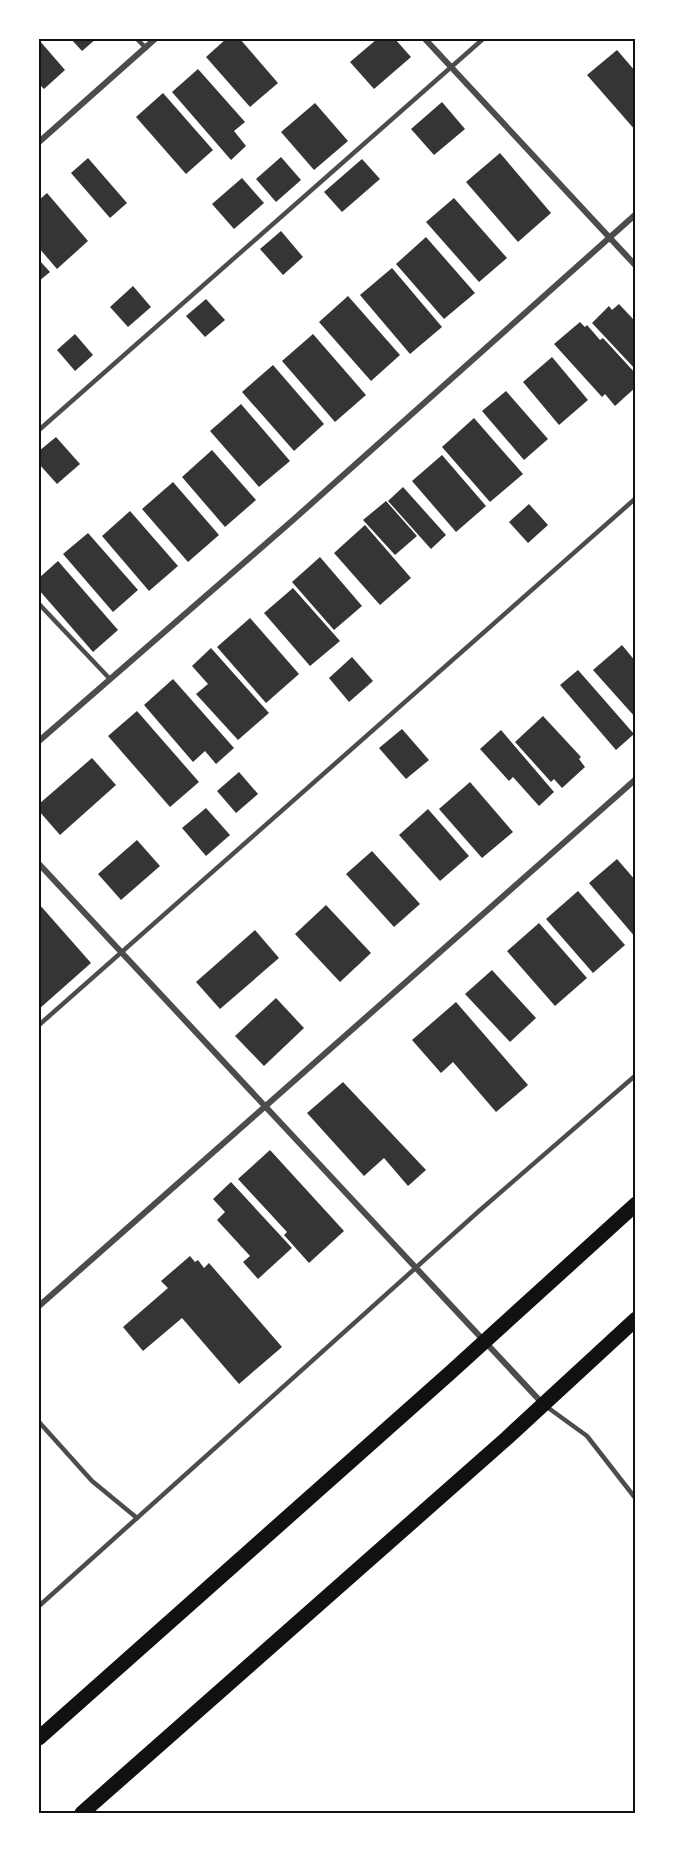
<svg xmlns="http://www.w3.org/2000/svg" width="675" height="1852" font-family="Spectral,serif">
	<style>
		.building { fill: #353535 }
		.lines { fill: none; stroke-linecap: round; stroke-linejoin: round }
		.service { stroke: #4c4c4c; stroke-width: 4.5 }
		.minor { stroke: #4c4c4c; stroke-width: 6 }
		.primary { stroke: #111; stroke-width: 15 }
		.neatline { fill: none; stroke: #111; stroke-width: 2 }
	</style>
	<rect width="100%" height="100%" fill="#fff"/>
	<!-- building -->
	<g class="building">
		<path d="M71,39H96L82,51Z"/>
		<path d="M226,39H240L278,83L250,107L206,57Z"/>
		<path d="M377,39H395L411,57L374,89L350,62Z"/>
		<path d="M39,40L65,70L44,89L39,84Z"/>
		<path d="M617,50L636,72V131L587,75Z"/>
		<path d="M198,69L245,122L234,131L246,146L231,160L172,92Z"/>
		<path d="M163,93L213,150L186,174L136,117Z"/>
		<path d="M442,102L465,129L434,155L411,129Z"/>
		<path d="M315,103L348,141L314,170L281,132Z"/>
		<path d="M500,153L551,213L518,242L466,182Z"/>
		<path d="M281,157L301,180L276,202L256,179Z"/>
		<path d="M88,158L127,203L110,218L71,173Z"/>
		<path d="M362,159L380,179L342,212L324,192Z"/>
		<path d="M242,178L264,203L234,229L212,204Z"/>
		<path d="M47,193L88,241L57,269L39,248V200Z"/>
		<path d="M454,198L507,258L479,282L426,222Z"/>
		<path d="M281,231L303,257L283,275L260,249Z"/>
		<path d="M426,237L475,293L444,319L396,264Z"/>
		<path d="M39,260L50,272L39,281Z"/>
		<path d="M392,268L442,327L410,354L360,295Z"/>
		<path d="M133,286L151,307L128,327L110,307Z"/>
		<path d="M348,296L400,355L371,381L319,322Z"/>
		<path d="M206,299L225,320L205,337L186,316Z"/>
		<path d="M619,304L633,319L636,316V370L592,323L609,306L612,310Z"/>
		<path d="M580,322L585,327L587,325L600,340L603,338L636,374V387L615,406L605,394L602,397L554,344Z"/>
		<path d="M75,334L93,355L75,371L57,350Z"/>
		<path d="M313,334L366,395L335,422L282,361Z"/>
		<path d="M552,357L588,400L559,425L523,382Z"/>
		<path d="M273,365L324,424L294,451L242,392Z"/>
		<path d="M506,391L548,439L524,460L482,411Z"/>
		<path d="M241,404L290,461L259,487L210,431Z"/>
		<path d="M474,418L523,474L490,502L442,447Z"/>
		<path d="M56,437L80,464L57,484L39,464V451Z"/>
		<path d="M212,450L256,500L225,527L182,477Z"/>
		<path d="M442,455L486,506L456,532L412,481Z"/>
		<path d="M173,482L219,535L188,562L142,509Z"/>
		<path d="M403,487L446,535L431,549L388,501Z"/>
		<path d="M386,501L417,536L395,555L363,520Z"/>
		<path d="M529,504L548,525L528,543L509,522Z"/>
		<path d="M130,511L178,566L149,591L102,536Z"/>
		<path d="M365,525L411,578L380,605L334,553Z"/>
		<path d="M88,533L138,590L113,612L63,554Z"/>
		<path d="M320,557L362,606L334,630L292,582Z"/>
		<path d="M58,561L118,630L93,652L39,590V578Z"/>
		<path d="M293,588L340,641L310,666L264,613Z"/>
		<path d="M250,618L299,674L266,703L217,647Z"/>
		<path d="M622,645L636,662L635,717L593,670Z"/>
		<path d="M211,648L269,713L238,740L196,694L208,684L192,666Z"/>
		<path d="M352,657L373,681L349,702L329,678Z"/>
		<path d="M578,670L634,734L616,750L560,685Z"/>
		<path d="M173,679L234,748L216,764L205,751L193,762L144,705Z"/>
		<path d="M137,711L199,782L170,807L108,736Z"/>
		<path d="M543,716L581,757L579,759L585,767L562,788L554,779L551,782L515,742Z"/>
		<path d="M402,729L429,760L406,779L379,748Z"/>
		<path d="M501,730L554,792L539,806L513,777L509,781L480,749Z"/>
		<path d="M92,758L116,785L60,835L39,811V804Z"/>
		<path d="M239,772L258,794L236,813L217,791Z"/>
		<path d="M470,782L513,832L482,858L439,809Z"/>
		<path d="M206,808L230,835L206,856L182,828Z"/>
		<path d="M428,809L469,856L440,881L399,835Z"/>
		<path d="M137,840L160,866L121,900L98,874Z"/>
		<path d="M372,851L420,904L394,927L346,874Z"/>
		<path d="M617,859L636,881V938L589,883Z"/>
		<path d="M578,891L625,945L593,973L546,919Z"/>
		<path d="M39,904L91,963L39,1009Z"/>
		<path d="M326,905L371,953L340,982L295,934Z"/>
		<path d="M539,923L587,978L555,1006L507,951Z"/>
		<path d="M255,930L279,958L220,1009L196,982Z"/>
		<path d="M492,970L536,1018L510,1042L465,994Z"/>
		<path d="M276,998L304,1028L264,1066L235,1036Z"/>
		<path d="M456,1002L528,1085L496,1112L453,1062L441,1073L412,1040Z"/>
		<path d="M343,1082L426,1170L408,1186L384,1158L364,1176L307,1113Z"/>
		<path d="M270,1150L344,1231L309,1263L284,1235L287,1232L238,1179Z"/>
		<path d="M231,1182L292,1248L258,1279L243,1262L250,1256L217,1220L225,1212L213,1199Z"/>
		<path d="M190,1256L195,1262L198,1260L204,1268L209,1263L282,1347L239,1384L182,1318L143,1351L123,1327L168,1288L161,1281Z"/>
	</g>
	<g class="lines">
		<!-- service -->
		<g class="service">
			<path d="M137,39L146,48"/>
			<path d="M39,430L483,39"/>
			<path d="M39,604L109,678"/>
			<path d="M39,1025L636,498"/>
			<path d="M547,1407L587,1436L636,1499"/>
			<path d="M39,1422L92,1481L137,1518"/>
			<path d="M39,1606L479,1211L636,1075"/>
		</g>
		<!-- minor -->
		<g class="minor">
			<path d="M425,39L636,266"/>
			<path d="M39,142L155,39"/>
			<path d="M39,741L293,520L636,214"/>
			<path d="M39,864L543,1404"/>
			<path d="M39,1306L636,779"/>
		</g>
		<!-- primary -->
		<g class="primary">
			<path d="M39,1738L451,1372L636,1204"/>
			<path d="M82,1813L507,1438L636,1319"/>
		</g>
	</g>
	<!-- border -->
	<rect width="675" height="1852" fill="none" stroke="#ffffff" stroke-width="81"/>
	<rect x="40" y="40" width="594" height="1772" class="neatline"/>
</svg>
